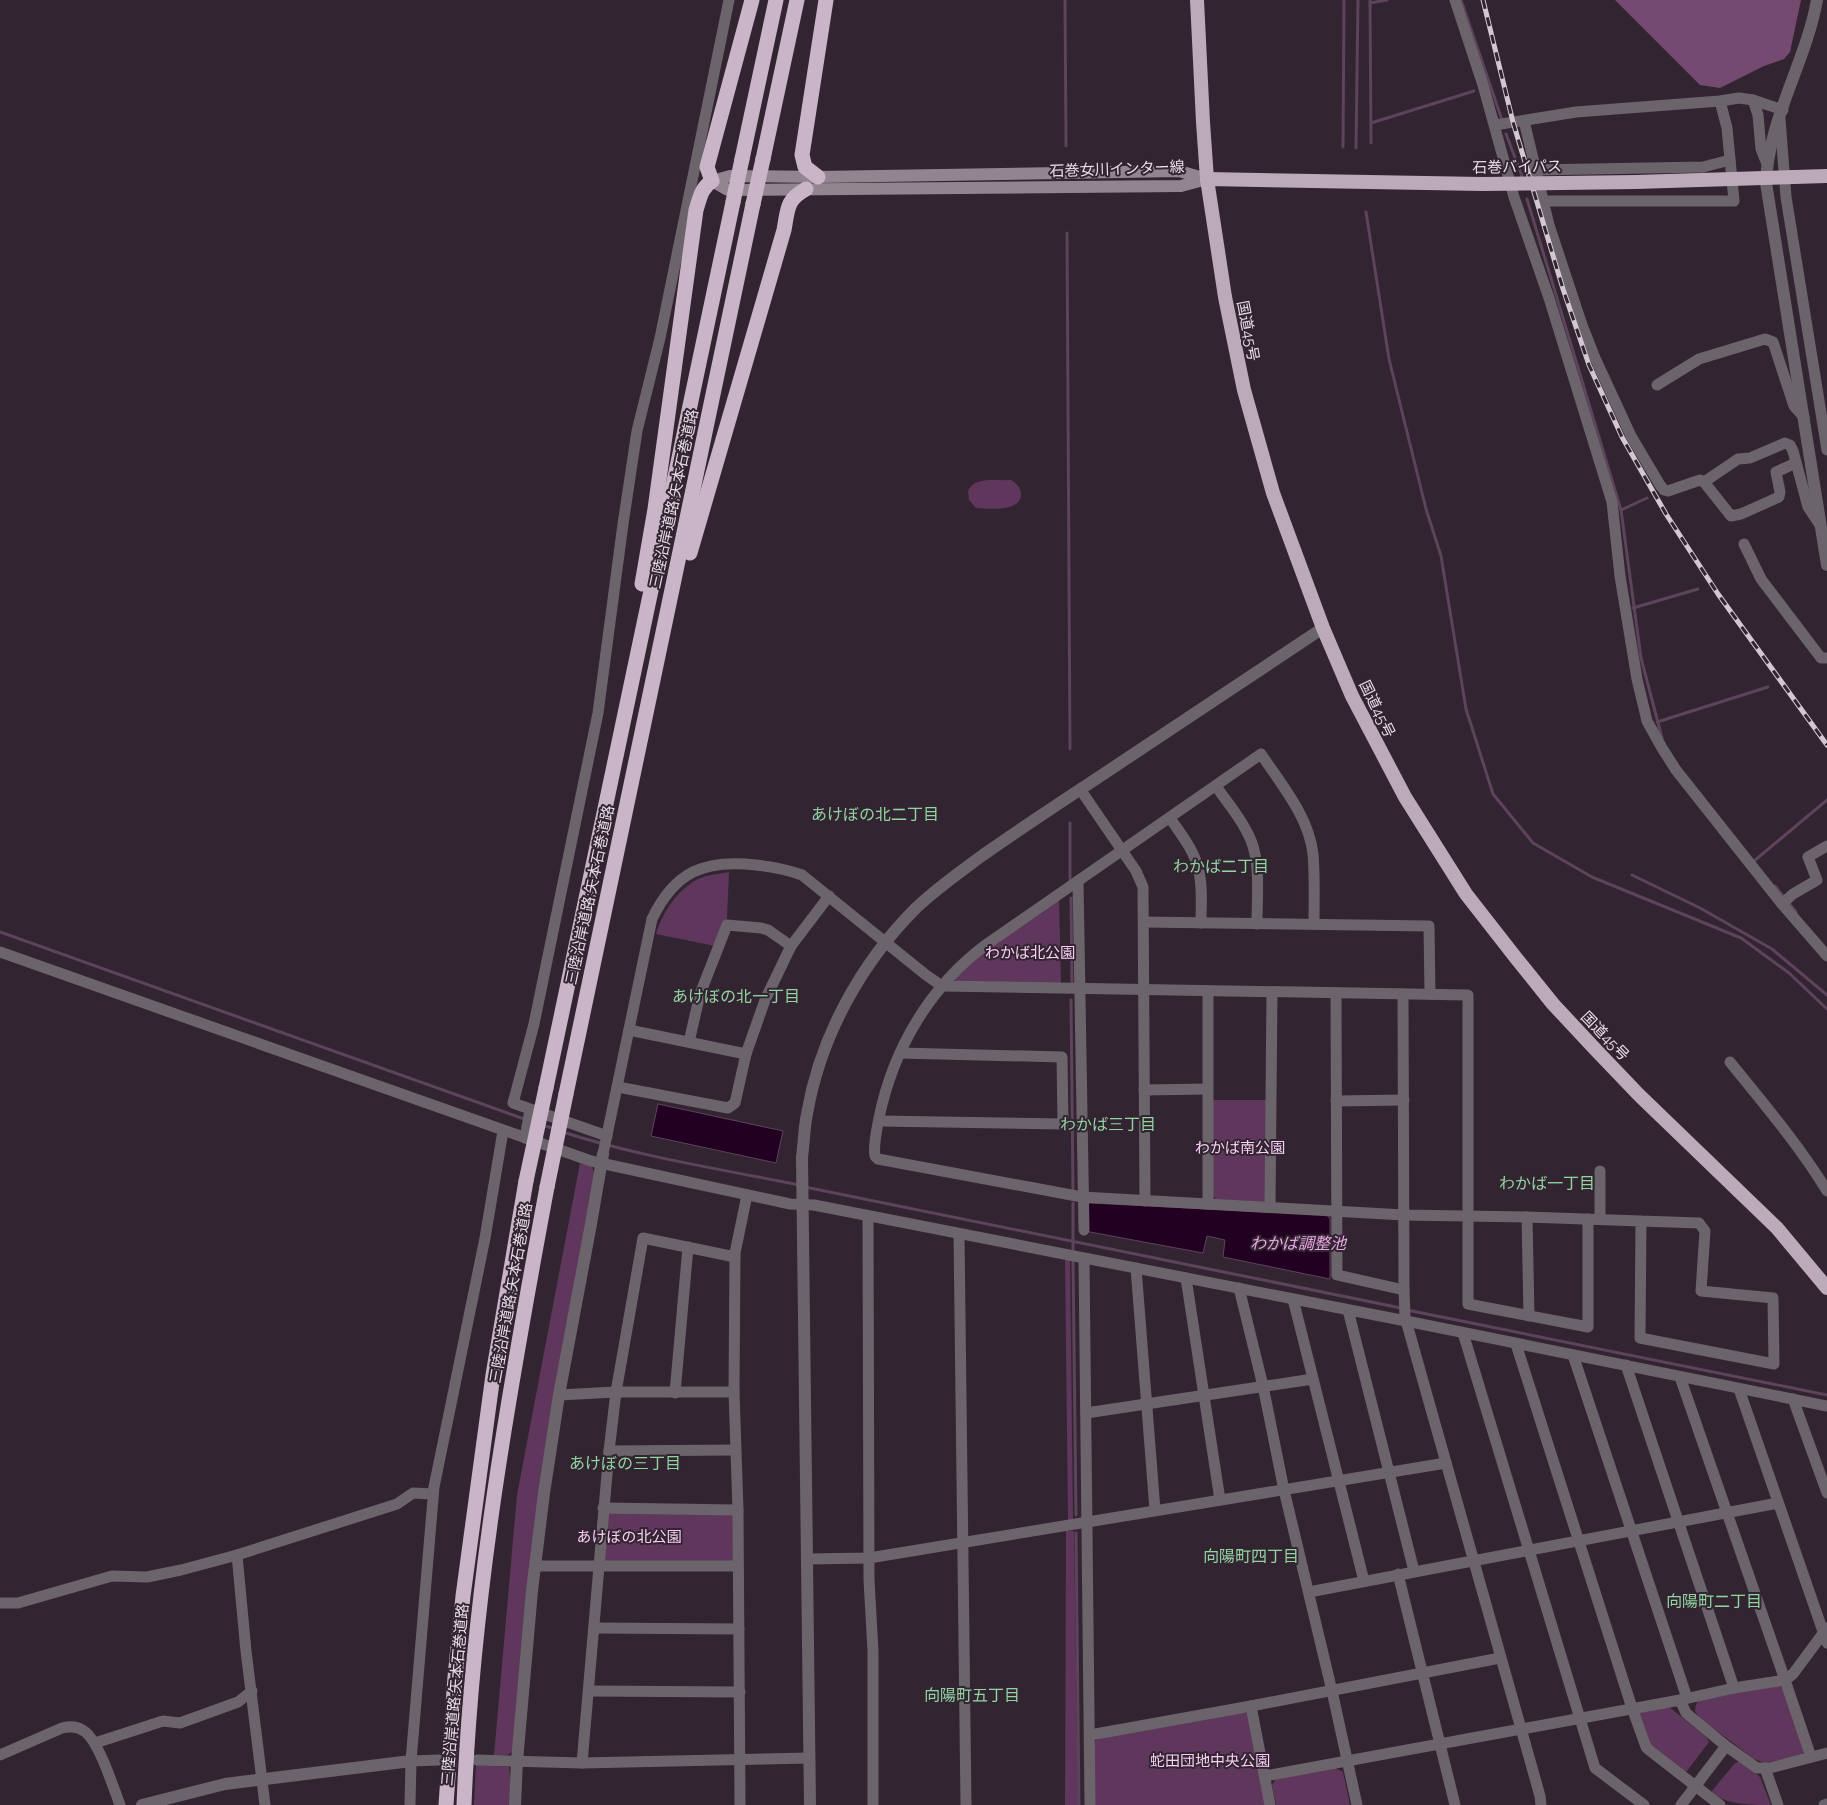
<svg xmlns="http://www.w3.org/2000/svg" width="1827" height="1805" font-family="Raleway,'Noto Sans JP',sans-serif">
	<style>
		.green { fill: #5f375c }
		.forest { fill: #754a71 }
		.water { fill: #220021; stroke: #5d435c }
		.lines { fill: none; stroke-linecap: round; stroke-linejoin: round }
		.stream { stroke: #5d435c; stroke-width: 3 }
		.minor { stroke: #6c646b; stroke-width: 11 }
		.tertiary { stroke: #6c646b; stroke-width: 12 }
		.secondary { stroke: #928590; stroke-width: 12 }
		.trunk { stroke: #bcaaba; stroke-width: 14 }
		.motorway { stroke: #c9b5c7; stroke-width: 15 }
		.rail-casing { stroke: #d3c8d2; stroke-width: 5 }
		.rail { stroke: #332431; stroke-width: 3; stroke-dasharray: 9; stroke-linecap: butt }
		.trunk-bridge { stroke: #bcaaba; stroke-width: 14 }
		.motorway-bridge { stroke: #c9b5c7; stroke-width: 15 }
		.labels { text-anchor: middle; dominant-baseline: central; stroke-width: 4; stroke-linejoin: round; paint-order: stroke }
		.street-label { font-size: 15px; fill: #e8dee7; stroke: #332431 }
		.park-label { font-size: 15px; fill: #f8cff4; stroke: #332431 }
		.neighbourhood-label { font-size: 16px; fill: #91d4a0; stroke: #332431 }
		.water-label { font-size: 16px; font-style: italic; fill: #eba8e5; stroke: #332431 }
	</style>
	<rect width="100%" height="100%" fill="#332431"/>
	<!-- green -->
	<g class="green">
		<path d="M1011,480C1016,483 1020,487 1021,493C1023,512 988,509 976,508L969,500L968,491C974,476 997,481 1011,480Z"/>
		<path d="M729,872L727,918L715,946L656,934C663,912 676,891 698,879C706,875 719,874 729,872Z"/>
		<path d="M1059,898L1061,984L956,982L955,978L977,957Z"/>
		<path d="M1213,1100H1267V1199L1264,1202L1216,1199L1213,1196Z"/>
		<path d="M580,1163L592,1167L594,1172L512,1752L507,1755H494L517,1495Z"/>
		<path d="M1065,1258L1070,1259L1073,1520L1068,1521Z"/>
		<path d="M603,1508L738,1510V1566H598Z"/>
		<path d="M1066,1531H1074L1078,1805H1065Z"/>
		<path d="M1778,1685L1783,1688L1805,1749L1802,1755L1765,1763L1754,1759L1700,1718L1695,1711L1696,1704L1701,1698Z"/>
		<path d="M1668,1706L1706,1737L1709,1742L1687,1771L1683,1772L1648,1744L1639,1715L1641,1711Z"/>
		<path d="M1243,1711L1250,1715L1266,1805H1095L1094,1742L1100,1737Z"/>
		<path d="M1740,1761L1760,1777L1771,1805C1753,1805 1721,1805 1712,1791L1734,1764Z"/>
		<path d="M476,1765L509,1767L510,1775V1805H474Z"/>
		<path d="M1335,1768L1343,1772L1350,1805H1276L1272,1785L1276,1778Z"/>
	</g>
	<!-- forest -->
	<path class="forest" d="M1615,0H1801L1790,52L1784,59L1764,66L1720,88L1700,85Z"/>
	<!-- water -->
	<g class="water">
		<path d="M658,1104L783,1131L776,1163L651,1136Z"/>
		<path d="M1090,1203L1327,1215L1330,1219V1279L1223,1257L1225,1240L1207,1236L1203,1253L1090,1232L1087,1230L1086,1206Z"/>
	</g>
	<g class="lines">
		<!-- stream -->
		<g class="stream">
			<path d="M1065,0L1066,146"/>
			<path d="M1370,0L1371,143"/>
			<path d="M1461,0L1502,120"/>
			<path d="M1370,3L1387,0"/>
			<path d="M1371,123L1474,91"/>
			<path d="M1506,134L1522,176"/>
			<path d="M1343,147L1344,0"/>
			<path d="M1356,148L1358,0"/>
			<path d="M1527,199L1621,510L1641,658L1662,738"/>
			<path d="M1366,212L1389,359L1426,509L1441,556L1466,709L1493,794L1533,843L1592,877L1741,938L1789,973L1827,1009"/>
			<path d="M1067,233L1070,749"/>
			<path d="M1621,510L1647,498"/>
			<path d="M1633,608L1698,589"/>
			<path d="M1657,722L1768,687"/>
			<path d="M1070,823V882"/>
			<path d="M1754,861L1827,800"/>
			<path d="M1632,875L1700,908L1772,949L1827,995"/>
			<path d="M1775,886L1796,912"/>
			<path d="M1071,898L1072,985"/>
			<path d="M0,932L527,1120"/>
			<path d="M1071,1000L1073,1192"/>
			<path d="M542,1125L555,1129"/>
			<path d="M563,1132C640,1157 720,1169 799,1185"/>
			<path d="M805,1187L1401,1308"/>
			<path d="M1073,1203V1250"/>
			<path d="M1073,1261L1076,1515"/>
			<path d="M1407,1310L1827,1395"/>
			<path d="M1076,1533L1079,1805"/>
		</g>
		<!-- minor -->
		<g class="minor">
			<path d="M1455,0L1483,85L1514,197L1549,298L1612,502L1620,576L1637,679L1647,721L1662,748L1676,770L1782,904L1827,956"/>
			<path d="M1753,100L1783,110"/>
			<path d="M1780,119L1786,197L1827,450"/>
			<path d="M1524,121L1549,225L1582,325L1595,358L1631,436L1660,485L1664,490L1668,491L1700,480L1704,482L1731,516L1741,514L1779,497L1780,492L1776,472L1796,463"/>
			<path d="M1495,125L1576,112L1720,101L1739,98L1753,100L1758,115L1761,149L1767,164"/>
			<path d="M1534,170L1703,167L1730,160"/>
			<path d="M1543,201H1734L1727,128L1720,101"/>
			<path d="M1657,385L1699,359L1765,339L1773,342L1794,406L1804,417"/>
			<path d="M1704,482L1738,459L1750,458L1785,443L1790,445L1793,451L1808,507L1820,525"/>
			<path d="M1744,544L1761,579L1821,658H1827"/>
			<path d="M1216,786C1228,804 1246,824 1253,846C1260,870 1257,899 1257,924"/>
			<path d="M1080,789L1136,871L1143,887L1145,1201"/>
			<path d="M1170,818C1180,833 1194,850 1198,868C1203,885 1201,905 1201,923"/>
			<path d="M1078,881L1084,1230"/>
			<path d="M1782,904L1793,894L1817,880L1808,857L1827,846"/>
			<path d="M1144,922L1429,926L1430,994"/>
			<path d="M1314,924C1314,901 1315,877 1313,854C1309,817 1281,784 1261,754L987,944C930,986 893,1049 879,1118C877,1129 873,1145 875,1156L878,1159L1082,1197L1404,1215L1527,1217L1641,1221L1640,1338L1774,1364L1773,1298L1701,1291L1705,1231L1699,1223L1641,1221"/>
			<path d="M0,952L591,1161L790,1204L814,1205L1406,1321L1827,1406"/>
			<path d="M1336,993L1337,1275L1404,1290"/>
			<path d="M1403,994L1404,1290L1405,1317L1540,1796L1541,1805"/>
			<path d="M629,1030L746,1054"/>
			<path d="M689,1042L700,994L727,925L761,928L768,930L791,946"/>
			<path d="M1730,1062C1764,1104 1799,1145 1827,1191"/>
			<path d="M618,1087L728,1108L735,1103L746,1054L765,1000L791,946L829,896"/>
			<path d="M1144,1090L1207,1089"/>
			<path d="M1336,1101L1404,1100"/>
			<path d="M879,1121L1063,1124L1062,1057L900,1053"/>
			<path d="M607,1136L513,1103L534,1024L598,713L623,524L637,431L660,338L729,0"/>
			<path d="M525,1138L530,1110"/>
			<path d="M603,1154L652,919C675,871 705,859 756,865C773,867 786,869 802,875L926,975L942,986L1468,995V1304L1588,1327V1219"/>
			<path d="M1208,1204V991"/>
			<path d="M1270,1207L1272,992"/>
			<path d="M868,1216L869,1580L873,1651V1805"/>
			<path d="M1527,1217L1529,1316"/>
			<path d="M1600,1219V1171"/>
			<path d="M959,1234L966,1805"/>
			<path d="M1084,1258L1090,1805"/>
			<path d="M1136,1268L1155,1510"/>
			<path d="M1186,1278L1220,1500"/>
			<path d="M1239,1288L1263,1386L1284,1490L1332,1691L1357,1805"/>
			<path d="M1293,1299L1364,1581"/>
			<path d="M1348,1310L1414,1571"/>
			<path d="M1463,1333L1595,1768L1644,1805"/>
			<path d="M1516,1344L1632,1708L1646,1747L1649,1750L1720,1805"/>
			<path d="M1573,1355L1687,1698"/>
			<path d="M1626,1365L1734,1688"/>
			<path d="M1739,1389L1827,1643"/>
			<path d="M675,1393L688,1247"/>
			<path d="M559,1395L616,1392H734"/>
			<path d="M1793,1399L1827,1493"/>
			<path d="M1086,1413L1313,1379"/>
			<path d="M609,1451L735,1450"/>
			<path d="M603,1508L738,1510"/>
			<path d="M237,1555L246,1651L265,1805"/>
			<path d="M807,1559L869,1558L1446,1463"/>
			<path d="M536,1566H738"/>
			<path d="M1398,1574L1455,1805"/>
			<path d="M1309,1592L1778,1503"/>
			<path d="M0,1603H18L112,1576L147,1577L181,1570L237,1555L397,1504L413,1493L433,1494"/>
			<path d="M594,1628L739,1629"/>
			<path d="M589,1691L740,1692"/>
			<path d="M1680,1700L1734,1688L1785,1680L1680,1377"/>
			<path d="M1251,1706L1270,1805"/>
			<path d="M1090,1735L1251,1706L1500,1658"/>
			<path d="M95,1743L163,1721L180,1723L238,1702L252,1691"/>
			<path d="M0,1755L62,1728C70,1726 77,1726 84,1731C99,1741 113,1787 120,1805"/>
			<path d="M1811,1757L1785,1680L1793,1674L1827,1628"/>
			<path d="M477,1760L582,1763L809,1758"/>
			<path d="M411,1761L439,1760"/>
			<path d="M582,1763L609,1451L616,1392L643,1238L735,1257"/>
			<path d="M1765,1768L1778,1805"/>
			<path d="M1265,1776L1680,1700L1686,1713L1726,1746L1757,1768H1770L1827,1753"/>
			<path d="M410,1805L411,1761L434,1487L485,1238L503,1131"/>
			<path d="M740,1805L738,1510L734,1392L735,1253L747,1195"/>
			<path d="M1681,1805L1726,1746"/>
			<path d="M1824,1805L1827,1804"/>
		</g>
		<!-- tertiary -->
		<g class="tertiary">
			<path d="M1817,0C1806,62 1768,120 1766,183L1827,565"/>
			<path d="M142,1805L225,1784L411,1761"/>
			<path d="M515,1805L517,1761L532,1591L544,1493L559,1395L591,1224L603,1154"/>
			<path d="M810,1805L802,1157C804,1143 804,1128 807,1114C820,1037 861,963 916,908C937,888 960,872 983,855C1020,829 1058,804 1096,779C1172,728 1247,679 1323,628"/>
		</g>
		<!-- secondary -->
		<g class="secondary">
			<path d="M712,181L728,190L1181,186L1207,179"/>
			<path d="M712,181L730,176L818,177L1179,171L1207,179"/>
		</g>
		<!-- trunk -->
		<g class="trunk">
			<path d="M1197,0L1203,122L1207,179L1225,297L1244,390L1273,493L1323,628L1352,696L1405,797L1466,894L1516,958L1553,1004L1595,1049L1639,1095L1777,1228L1827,1288"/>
			<path d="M1207,179L1482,184"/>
		</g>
		<!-- motorway -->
		<g class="motorway">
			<path d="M742,159L776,0"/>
			<path d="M763,159L797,0"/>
			<path d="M818,177L805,167L802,155L826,0"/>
			<path d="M690,553L784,230C788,209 786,200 806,189"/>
			<path d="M642,584L655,509L696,210C700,198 701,188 712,181L707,167L752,0"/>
			<path d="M546,1088L733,202"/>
			<path d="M566,1094L753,204"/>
			<path d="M446,1805L455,1677L463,1596L493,1375L526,1181"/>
			<path d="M464,1805C472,1597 509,1391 547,1187"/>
		</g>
		<!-- rail casing -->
		<g class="rail-casing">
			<path id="rail" d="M1483,0L1513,122L1563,289L1589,365L1622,437L1666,514L1718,594L1827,745"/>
		</g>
		<!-- rail -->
		<use href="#rail" class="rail"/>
		<!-- trunk-bridge -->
		<path class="trunk-bridge" d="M1482,184L1636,182L1827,176"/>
		<!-- motorway-bridge -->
		<g class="motorway-bridge">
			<path d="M733,202L742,159"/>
			<path d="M753,204L763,159"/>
			<path d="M526,1181L546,1088"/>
			<path d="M547,1187L566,1094"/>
		</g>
	</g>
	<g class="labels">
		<!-- street labels -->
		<g class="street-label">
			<text transform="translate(1517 167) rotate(-1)">石巻バイパス</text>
			<text transform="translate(1117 169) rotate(-2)">石巻女川インター線</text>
			<text transform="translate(1248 331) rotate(79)">国道45号</text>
			<text transform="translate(674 499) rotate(-78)">三陸沿岸道路;矢本石巻道路</text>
			<text transform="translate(1377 709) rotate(64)">国道45号</text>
			<text transform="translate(590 895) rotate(-78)">三陸沿岸道路;矢本石巻道路</text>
			<text transform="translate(1605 1036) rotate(46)">国道45号</text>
			<text transform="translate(511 1293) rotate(-80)">三陸沿岸道路;矢本石巻道路</text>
			<text transform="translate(455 1695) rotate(-85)">三陸沿岸道路;矢本石巻道路</text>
		</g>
		<!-- park labels -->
		<g class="park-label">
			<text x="1030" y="953">わかば北公園</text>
			<text x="1240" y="1148">わかば南公園</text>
			<text x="629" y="1537">あけぼの北公園</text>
			<text x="1210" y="1761">蛇田団地中央公園</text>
		</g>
		<!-- neighbourhood labels -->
		<g class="neighbourhood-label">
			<text x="875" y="814">あけぼの北二丁目</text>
			<text x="1221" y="866">わかば二丁目</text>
			<text x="736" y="996">あけぼの北一丁目</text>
			<text x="1108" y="1124">わかば三丁目</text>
			<text x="1547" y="1183">わかば一丁目</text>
			<text x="625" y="1463">あけぼの三丁目</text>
			<text x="1251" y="1556">向陽町四丁目</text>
			<text x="1714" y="1601">向陽町二丁目</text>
			<text x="972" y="1695">向陽町五丁目</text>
		</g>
		<!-- water labels -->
		<g class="water-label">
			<text x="1298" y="1243">わかば調整池</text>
		</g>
	</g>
</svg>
